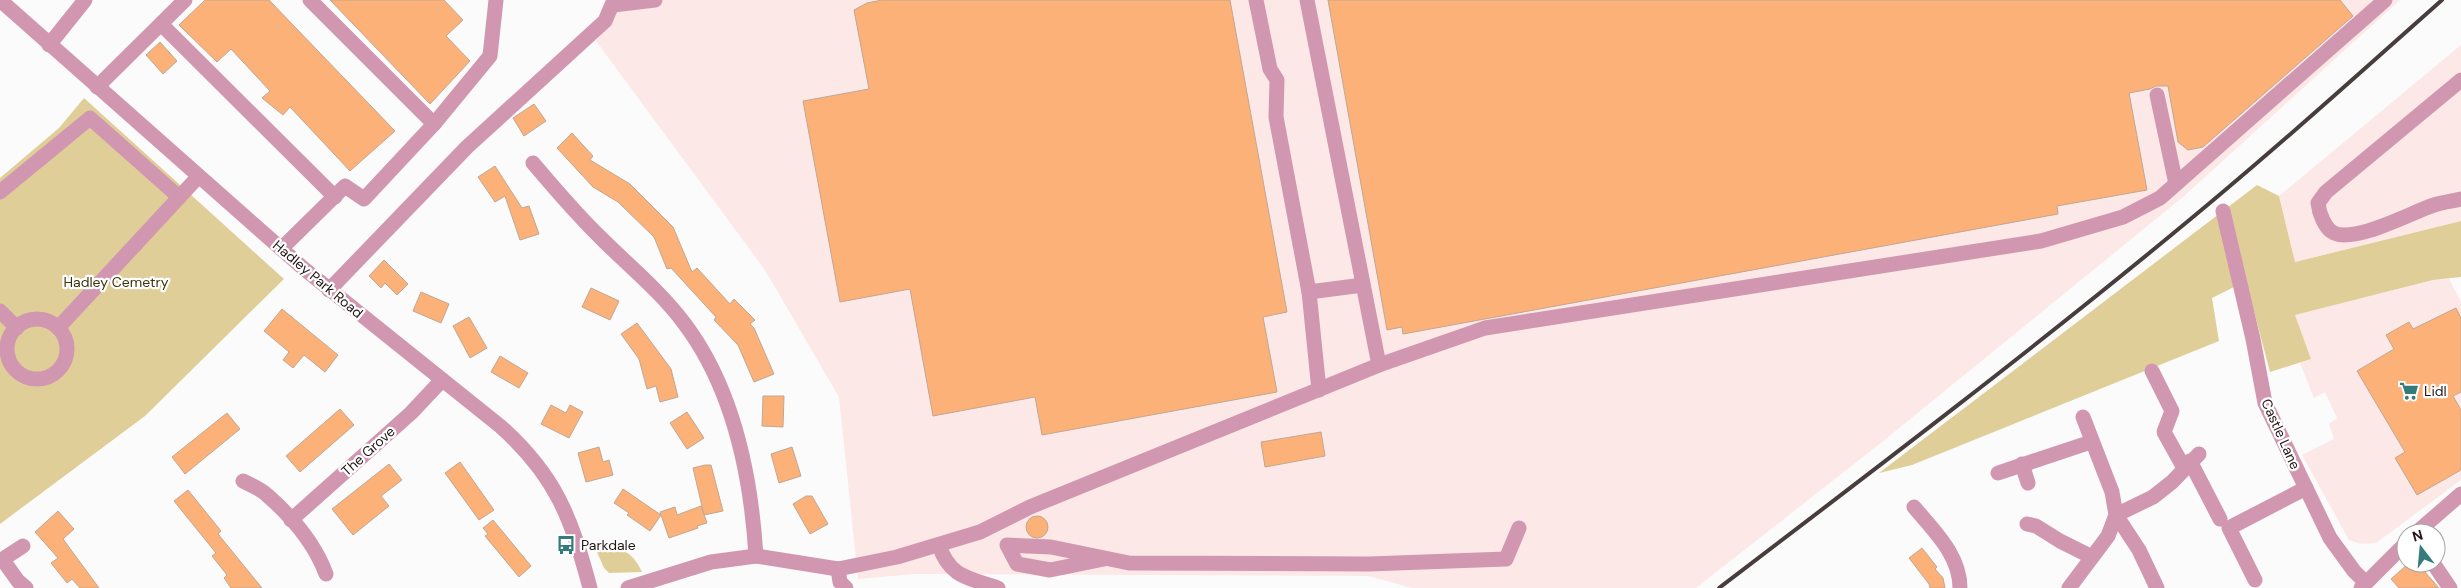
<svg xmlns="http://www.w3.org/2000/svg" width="2461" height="588" viewBox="0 0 2461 588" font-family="'DM Sans',sans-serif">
	<rect width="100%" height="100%" fill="#fbfbfb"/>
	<!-- built -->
	<g fill="#fce9e7">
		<path d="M 624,0 L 2400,0 L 2183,197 L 1882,442 L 1696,588 L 1412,588 L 1368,576 L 915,574 L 858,579 L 839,397 L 765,270 L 596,41 L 618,11 Z"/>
		<path d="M 2461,45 L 2461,221 L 2295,262 L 2279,196 Z"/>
		<path d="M 2449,279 L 2461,302 L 2461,480 L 2376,543 L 2361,544 L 2349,540 L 2302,455 L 2334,439 L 2329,424 L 2337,418 L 2325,392 L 2314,398 L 2300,363 L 2311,359 L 2295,315 L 2433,280 Z"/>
	</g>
	<!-- green -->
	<g fill="#e0ce99">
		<path d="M 84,98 L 284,279 L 145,416 L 0,524 L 0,178 L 59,128 Z"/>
		<path d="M 2257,185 L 2279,196 L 2295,262 L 2461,221 L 2461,277 L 2433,280 L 2295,315 L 2311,359 L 2270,372 L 2246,281 L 2212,298 L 2219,341 L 1912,465 L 1879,473 Z"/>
		<path d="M 593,543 C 616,544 632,550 642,572 L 609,573 L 604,568 Z"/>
	</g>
	<!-- building -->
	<g fill="#fbb177" stroke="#c1a794">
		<path d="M 205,0 L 269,0 L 395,131 L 350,171 L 290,107 L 283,115 L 262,98 L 270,91 L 231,49 L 217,62 L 179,25 Z"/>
		<path d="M 330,0 L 444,0 L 463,20 L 446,36 L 470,61 L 430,104 Z"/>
		<path d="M 882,0 L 1230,0 L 1287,312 L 1263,317 L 1277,392 L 1042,435 L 1035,397 L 933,416 L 910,289 L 840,302 L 803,101 L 869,89 L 854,10 L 867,3 Z"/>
		<path d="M 1328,0 L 2340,0 L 2353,16 L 2203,147 L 2188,150 L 2178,142 L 2168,86 L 2156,86 L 2150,89 L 2129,93 L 2147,190 L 2057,206 L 2058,214 L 1403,334 L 1402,327 L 1387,330 Z"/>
		<path d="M 160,42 L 177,61 L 163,74 L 146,55 Z"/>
		<path d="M 534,104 L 546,121 L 524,136 L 513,118 Z"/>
		<path d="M 572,133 L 593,156 L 590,160 L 630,184 L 673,227 L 692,272 L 697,268 L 730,304 L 734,299 L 755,320 L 750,324 L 754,328 L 774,374 L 754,382 L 738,345 L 714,320 L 716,317 L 671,268 L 667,269 L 654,237 L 618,202 L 593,187 L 557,148 Z"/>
		<path d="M 495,166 L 522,208 L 529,206 L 539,234 L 520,240 L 505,196 L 495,202 L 478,177 Z"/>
		<path d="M 384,260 L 408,284 L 397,295 L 385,283 L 381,288 L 369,276 Z"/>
		<path d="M 591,288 L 619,301 L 610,320 L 582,307 Z"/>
		<path d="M 421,292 L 449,304 L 441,323 L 413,311 Z"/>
		<path d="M 2456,308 L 2461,318 L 2461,392 L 2453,396 L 2461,410 L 2461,470 L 2417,495 L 2395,458 L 2405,452 L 2357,371 L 2394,349 L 2386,335 L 2409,322 L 2413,329 Z"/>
		<path d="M 282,309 L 338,355 L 325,372 L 304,355 L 293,368 L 283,360 L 289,352 L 264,331 Z"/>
		<path d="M 469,317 L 487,348 L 470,358 L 453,326 Z"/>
		<path d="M 637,323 L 671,369 L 678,397 L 660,402 L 656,386 L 647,389 L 639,359 L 621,334 Z"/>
		<path d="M 500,356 L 528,373 L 519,388 L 491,372 Z"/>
		<path d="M 763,396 L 784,396 L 783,427 L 762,426 Z"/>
		<path d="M 551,405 L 566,413 L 570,405 L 583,412 L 569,438 L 541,424 Z"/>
		<path d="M 340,409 L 354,425 L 300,472 L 286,456 Z"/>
		<path d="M 687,412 L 704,438 L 687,449 L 670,423 Z"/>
		<path d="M 227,413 L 240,429 L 185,474 L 172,457 Z"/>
		<path d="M 1321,432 L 1325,456 L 1265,467 L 1261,442 Z"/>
		<path d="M 599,447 L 603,462 L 609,460 L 613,475 L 586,482 L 578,453 Z"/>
		<path d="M 792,447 L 801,476 L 779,483 L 771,454 Z"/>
		<path d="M 460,462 L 494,510 L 479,520 L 445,473 Z"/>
		<path d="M 389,464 L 402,480 L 381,496 L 389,506 L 353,535 L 332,509 Z"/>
		<path d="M 705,465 L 711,465 L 723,511 L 704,515 L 693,468 Z"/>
		<path d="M 623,489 L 661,515 L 650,531 L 627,515 L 629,513 L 614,503 Z"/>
		<path d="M 188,490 L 221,531 L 218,534 L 262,588 L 231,588 L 224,578 L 227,575 L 212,556 L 216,553 L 174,501 Z"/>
		<path d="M 806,496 L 812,496 L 828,524 L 810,534 L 793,504 Z"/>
		<path d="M 701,506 L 707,523 L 697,526 L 698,528 L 669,538 L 660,512 L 675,507 L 677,515 Z"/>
		<path d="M 58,511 L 74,529 L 63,539 L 99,588 L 80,588 L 72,579 L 67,583 L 51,563 L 58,558 L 35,532 Z"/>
		<circle cx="1037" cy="527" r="11"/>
		<path d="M 493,520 L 531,566 L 519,577 L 485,536 L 488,534 L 483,528 Z"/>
		<path d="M 1922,548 L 1937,567 L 1935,569 L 1943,578 L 1945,588 L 1930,588 L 1929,584 L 1909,558 Z"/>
		<path d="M 2409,563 L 2417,563 L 2439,588 L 2399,588 L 2391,579 Z"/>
	</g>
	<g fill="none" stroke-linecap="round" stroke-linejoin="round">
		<!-- minor -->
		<g stroke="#d297b0" stroke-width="15">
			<path d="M 0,0 L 303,268 L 500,426 C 556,476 571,517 590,588"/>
			<path d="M 310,0 L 434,124"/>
			<path d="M 1256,0 L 1270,69 L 1277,80 L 1276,117 L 1309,292 L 1363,285"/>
			<path d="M 1307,0 L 1379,365"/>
			<path d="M 613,5 L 655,0"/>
			<path d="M 161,24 L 335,197"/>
			<path d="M 49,45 L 85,0"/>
			<path d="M 2461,80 L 2326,192 L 2318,203 C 2319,213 2325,229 2334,233 C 2356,243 2412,212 2434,205 C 2443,202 2452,201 2461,199"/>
			<path d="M 97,87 L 185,0"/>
			<path d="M 2157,95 L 2176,184"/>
			<path d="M 533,163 C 555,189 577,215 602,239 C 630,267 660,291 684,323 C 734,389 751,475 756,556"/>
			<path d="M 0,192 L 90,118 L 179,197"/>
			<path d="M 2223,211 L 2253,339 L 2265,403 L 2330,538 L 2354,571 L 2366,583"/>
			<path d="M 282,248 L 345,186 L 364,199 L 434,124 L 490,56 L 496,0"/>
			<path d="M 329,290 L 467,147 L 605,21 L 614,0"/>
			<path d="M 1309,292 L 1319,390"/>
			<path d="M 0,311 L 17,328"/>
			<circle cx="37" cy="349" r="30"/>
			<path d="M 58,328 L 198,177"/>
			<path d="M 2152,371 L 2172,411 L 2164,432 L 2184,468"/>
			<path d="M 2190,461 L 2220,519"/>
			<path d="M 2022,464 L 2028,483"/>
			<path d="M 1998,473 L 2091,442"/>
			<path d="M 243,481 C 251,485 261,489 267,495 C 291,516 315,544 326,574"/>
			<path d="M 1914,507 C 1934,531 1960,555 1960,588"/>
			<path d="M 291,520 L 411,413 L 442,380"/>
			<path d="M 2027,524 L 2036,526 L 2060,541 L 2092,557"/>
			<path d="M 2416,533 L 2461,494"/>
			<path d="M 939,545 C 949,577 969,578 998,588"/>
			<path d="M 1104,559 L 1050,570 L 1017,564 L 1007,545 L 1051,547 L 1129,563 L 1369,564 L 1506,559 L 1519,528"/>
			<path d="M 3,560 L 18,581 L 26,588"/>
			<path d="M 0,561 L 23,546"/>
			<path d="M 2433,563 L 2450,588"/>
			<path d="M 838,569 L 840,582 L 846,588"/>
			<path d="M 2255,580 L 2229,528 L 2306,488"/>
			<path d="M 628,588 L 711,562 L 756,556 L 838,569 L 897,557 L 980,532 L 1030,507 L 1379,365 L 1485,328 L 2041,241 L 2123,217 L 2160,198 L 2385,0"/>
			<path d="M 2069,588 L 2108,536 L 2116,515 L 2112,492 L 2083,417"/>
			<path d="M 2157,588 L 2139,550 L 2116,515 L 2153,497 L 2172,482 L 2199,454"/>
			<path d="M 2361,588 L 2406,543"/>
		</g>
		<!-- rail -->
		<path stroke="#473d3c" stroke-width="4" d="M 1719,588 C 1870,473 2023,357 2170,236 C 2263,160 2352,80 2442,0"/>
	</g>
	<!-- icons -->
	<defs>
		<g id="supermarket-bare" transform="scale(1.5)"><path d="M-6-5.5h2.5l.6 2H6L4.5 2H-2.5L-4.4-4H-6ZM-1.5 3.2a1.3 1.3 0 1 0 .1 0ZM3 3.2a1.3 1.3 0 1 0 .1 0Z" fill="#347c79" stroke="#fff" stroke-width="2.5" paint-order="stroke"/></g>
		<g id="bus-bare" transform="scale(1.5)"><path d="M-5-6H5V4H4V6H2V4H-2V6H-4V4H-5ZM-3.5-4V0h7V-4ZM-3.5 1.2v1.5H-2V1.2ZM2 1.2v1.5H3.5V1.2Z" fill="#347c79" stroke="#fff" stroke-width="2.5" paint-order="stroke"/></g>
	</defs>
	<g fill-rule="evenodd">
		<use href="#supermarket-bare" x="2409" y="391"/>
		<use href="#bus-bare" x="566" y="545"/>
	</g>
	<g text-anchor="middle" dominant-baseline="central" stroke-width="4.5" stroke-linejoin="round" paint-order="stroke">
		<!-- street labels -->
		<g font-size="14" fill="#231615" stroke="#fff">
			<text transform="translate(318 279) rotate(40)">Hadley Park Road</text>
			<text transform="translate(2281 434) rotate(66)">Castle Lane</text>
			<text transform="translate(368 451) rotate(-42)">The Grove</text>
		</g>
		<!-- park labels -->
		<g font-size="14" fill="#3f330b" stroke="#fff">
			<text x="116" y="282">Hadley Cemetry</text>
		</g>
		<!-- poi labels -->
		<g font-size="14" fill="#231615" stroke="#fff" text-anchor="start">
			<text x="2424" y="391">Lidl</text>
			<text x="581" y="545">Parkdale</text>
		</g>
	</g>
	<!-- north arrow -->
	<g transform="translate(2421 548) rotate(344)"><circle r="24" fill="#ffffff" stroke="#a7a2a1"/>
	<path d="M0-4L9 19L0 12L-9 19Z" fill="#347c79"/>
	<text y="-8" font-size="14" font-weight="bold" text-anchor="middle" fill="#231615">N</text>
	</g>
</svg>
